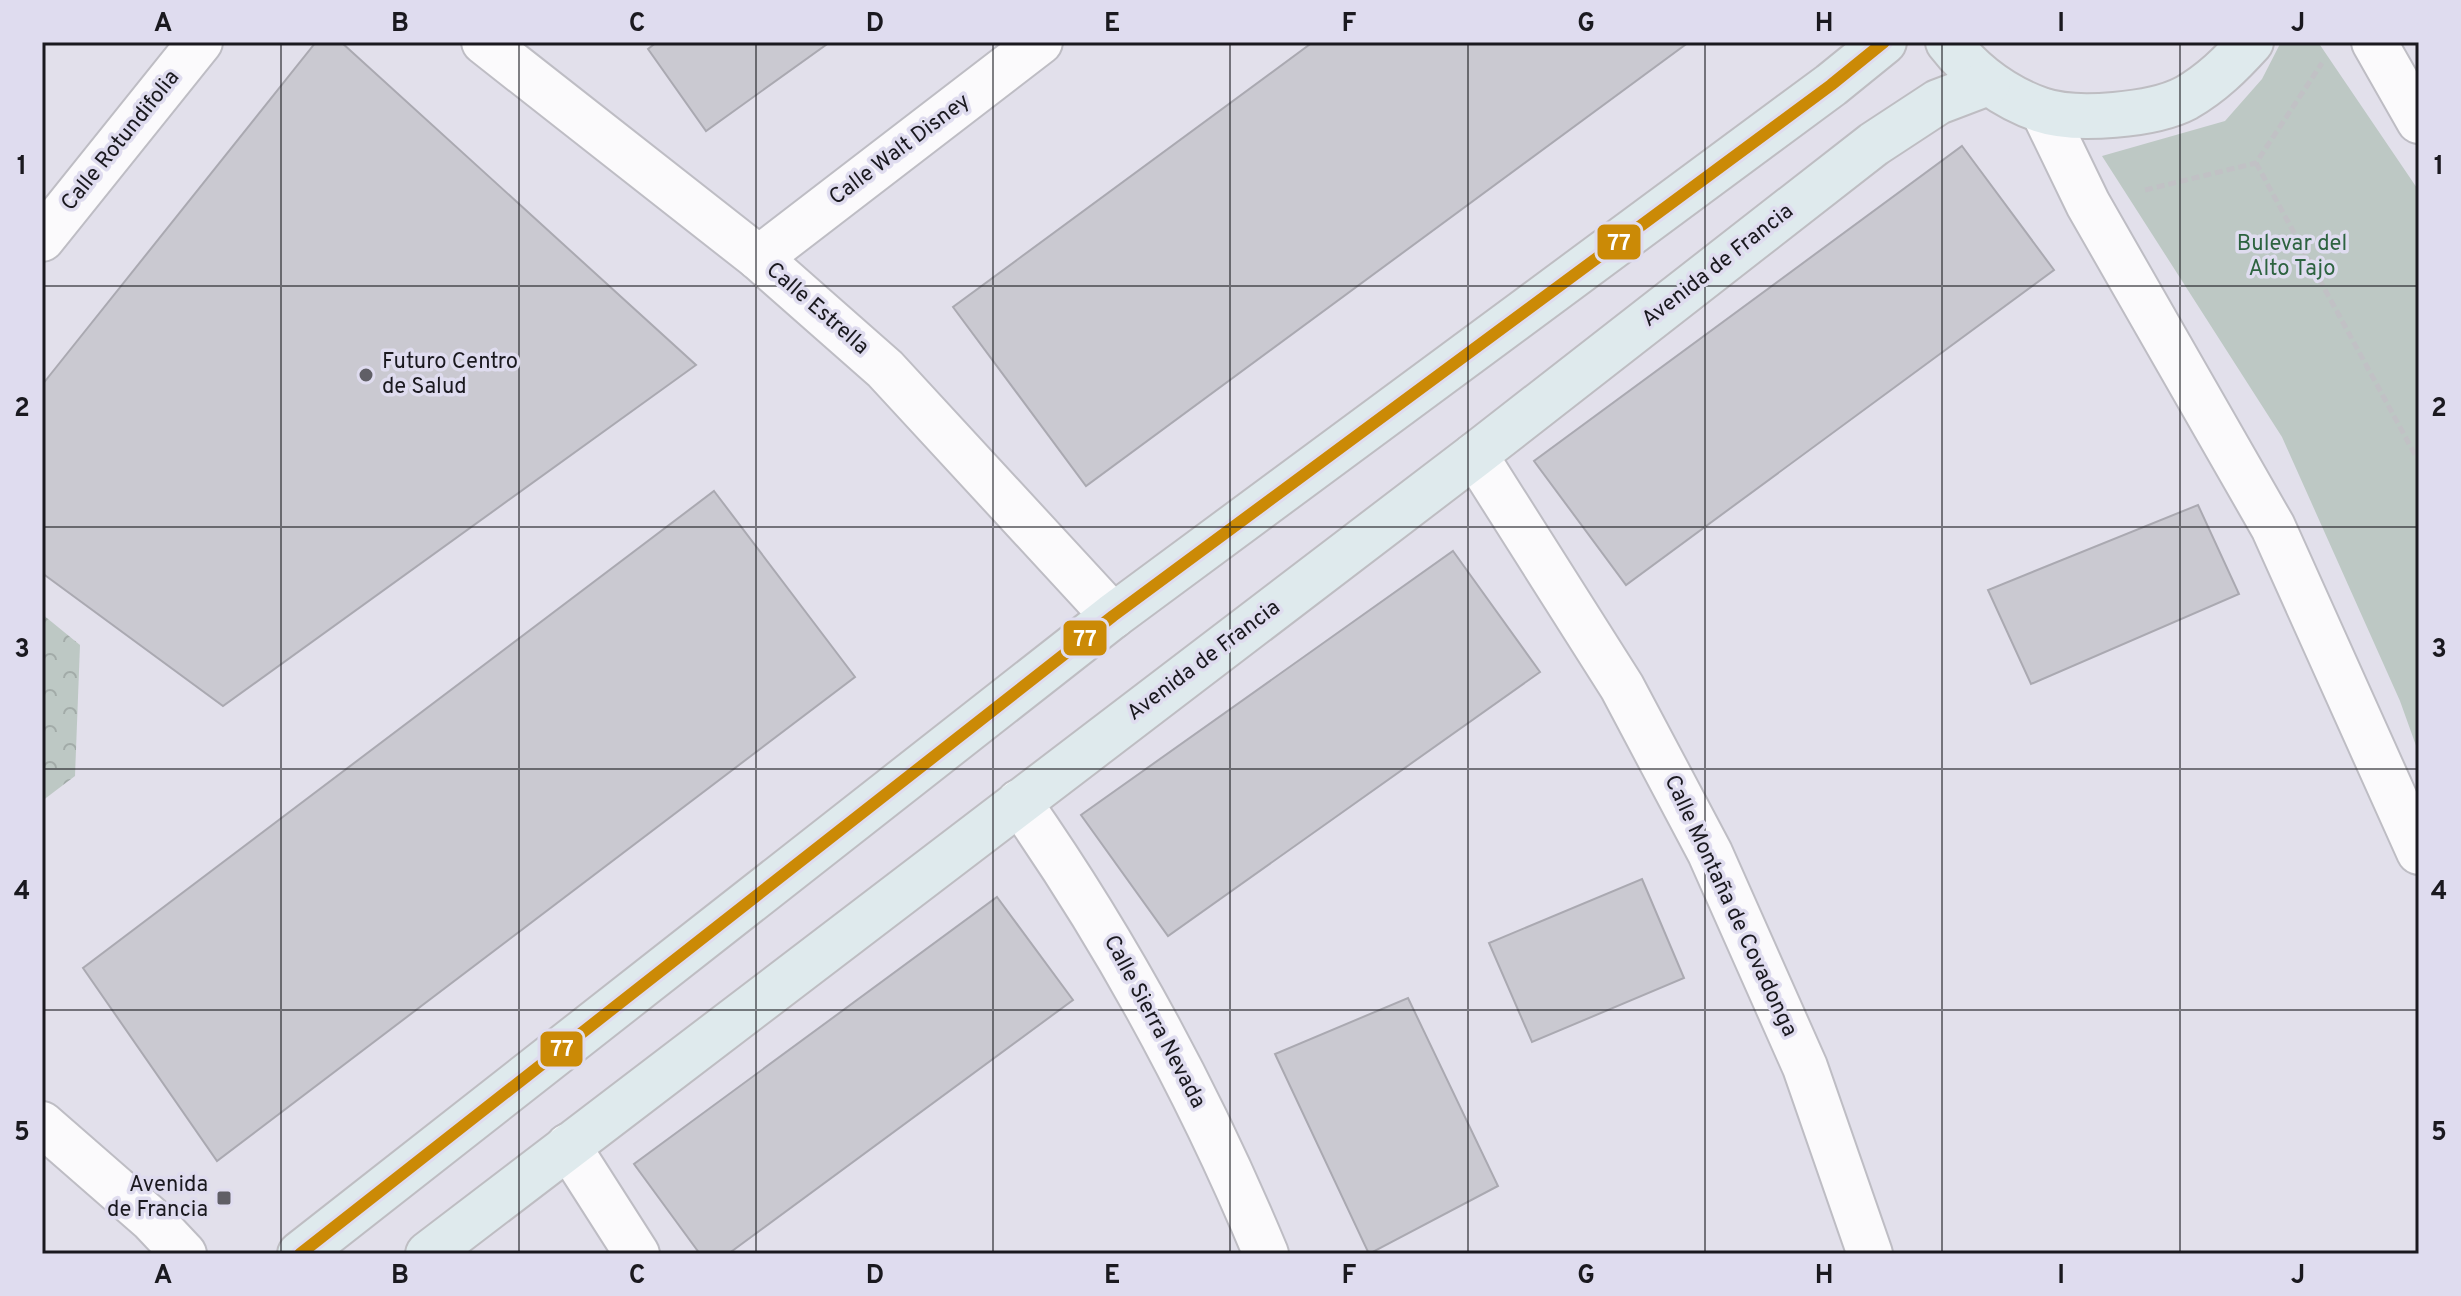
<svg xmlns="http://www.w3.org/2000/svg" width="2461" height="1296" viewBox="0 0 2461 1296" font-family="Overpass,sans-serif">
	<defs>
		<pattern id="park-crowns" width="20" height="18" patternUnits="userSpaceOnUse" patternTransform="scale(2)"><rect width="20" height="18" fill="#bdc8c4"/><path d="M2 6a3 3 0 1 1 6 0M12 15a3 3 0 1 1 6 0" fill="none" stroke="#a2aba8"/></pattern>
	</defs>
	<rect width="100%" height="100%" fill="#e2e0eb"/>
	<!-- park -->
	<path fill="url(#park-crowns)" d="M 42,614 L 80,645 L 75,776 L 42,801 Z"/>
	<!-- garden -->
	<path fill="#bdc8c4" d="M 2281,42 L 2318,42 L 2419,191 L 2419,754 L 2400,701 L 2282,437 L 2102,156 L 2225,121 L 2262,79 Z"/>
	<!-- building -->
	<g fill="#cac9d1" stroke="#aaa9b1" stroke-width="2">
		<path d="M 316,42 L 341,42 L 696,365 L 223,706 L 42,573 L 42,385 Z"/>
		<path d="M 657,42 L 830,42 L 706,131 L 648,49 Z"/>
		<path d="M 1313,42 L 1689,42 L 1086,486 L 953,307 Z"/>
		<path d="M 1962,146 L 2054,270 L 1626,585 L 1534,461 Z"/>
		<path d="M 714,491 L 855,677 L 217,1161 L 83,968 Z"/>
		<path d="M 2198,505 L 2239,594 L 2031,684 L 1988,590 Z"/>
		<path d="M 1453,551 L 1540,672 L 1168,936 L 1081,815 Z"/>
		<path d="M 1642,879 L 1684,978 L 1532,1042 L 1489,943 Z"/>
		<path d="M 997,897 L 1073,1000 L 728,1254 L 700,1254 L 634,1164 Z"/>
		<path d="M 1408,998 L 1498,1186 L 1369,1254 L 1275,1054 Z"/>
	</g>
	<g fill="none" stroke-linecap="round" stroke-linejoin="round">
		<!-- minor casing -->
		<g stroke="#bebdc4" stroke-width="48">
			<g id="minor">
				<path d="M 484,42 L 759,258 L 885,369 L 1113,616"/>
				<path d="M 2374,42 L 2419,121"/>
				<path d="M 2043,111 L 2088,204 L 2273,527 L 2419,852"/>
				<path d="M 42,239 L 200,42"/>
				<path d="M 759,258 L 1040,42"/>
				<path d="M 1475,455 L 1622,687 L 1710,853 L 1805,1067 L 1870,1254"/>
				<path d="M 1019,802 C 1119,945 1199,1093 1266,1254"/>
				<path d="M 42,1124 L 152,1220 L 184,1254"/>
				<path d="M 568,1146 L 637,1254"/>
			</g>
		</g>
		<!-- major casing -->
		<g stroke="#bebdc2" stroke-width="48">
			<g id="major">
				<path d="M 1948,42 C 1972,73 2004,97 2041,110 C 2076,122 2154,115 2186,98 C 2212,83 2231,64 2251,42"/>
				<path d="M 300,1254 L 1113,616 L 1831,85 L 1884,42"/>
				<path d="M 428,1254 L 1475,455 L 1874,144 L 1938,102 L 1988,83"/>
			</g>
		</g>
		<!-- path -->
		<g stroke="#c1c1c5" stroke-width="5" stroke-dasharray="8 4" stroke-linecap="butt">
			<path d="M 2256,163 L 2419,462"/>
			<path d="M 2145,190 L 2256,163 L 2322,63"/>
		</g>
		<!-- minor -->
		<use href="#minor" stroke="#fbfafc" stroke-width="44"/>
		<!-- major -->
		<use href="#major" stroke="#dfeaed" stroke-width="44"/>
		<!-- bus-1 casing -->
		<g stroke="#dfdcef" stroke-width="18">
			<path id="bus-1" d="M 300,1254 L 1113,616 L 1831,85 L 1884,42"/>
		</g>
		<!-- bus-1 -->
		<use href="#bus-1" stroke="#cb8a06" stroke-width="12"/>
	</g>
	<!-- grid -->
	<path fill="none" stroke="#1a191f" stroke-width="2" stroke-opacity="0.55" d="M 281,42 L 281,1254M 519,42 L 519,1254M 756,42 L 756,1254M 993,42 L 993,1254M 1230,42 L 1230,1254M 1468,42 L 1468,1254M 1705,42 L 1705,1254M 1942,42 L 1942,1254M 2180,42 L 2180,1254M 42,286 L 2419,286M 42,527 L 2419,527M 42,769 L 2419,769M 42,1010 L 2419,1010"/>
	<!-- markers -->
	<g fill="#605f66" stroke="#dfdcef" stroke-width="3">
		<circle cx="366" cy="375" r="8"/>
		<rect x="216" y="1190" width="16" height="16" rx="4"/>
	</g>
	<g text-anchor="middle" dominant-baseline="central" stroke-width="7" stroke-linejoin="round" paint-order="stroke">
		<!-- street labels -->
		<g font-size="22" fill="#1a191f" stroke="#dfdcef">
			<text transform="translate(121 141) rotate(-51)">Calle Rotundifolia</text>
			<text transform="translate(900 150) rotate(-37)">Calle Walt Disney</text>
			<text transform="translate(1718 266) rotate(-38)">Avenida de Francia</text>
			<text transform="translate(817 309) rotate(41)">Calle Estrella</text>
			<text transform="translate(1204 661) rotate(-37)">Avenida de Francia</text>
			<text transform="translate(1730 906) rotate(65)">Calle Montaña de Covadonga</text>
			<text transform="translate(1154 1022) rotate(62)">Calle Sierra Nevada</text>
		</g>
		<!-- park labels -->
		<g font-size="22" fill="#2d6340" stroke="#dfdcef">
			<text x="2292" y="244">Bulevar del<tspan x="2292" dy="25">Alto Tajo</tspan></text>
		</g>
		<!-- poi labels -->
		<g font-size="22" fill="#1a191f" stroke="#dfdcef" text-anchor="start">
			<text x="382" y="362">Futuro Centro<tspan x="382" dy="25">de Salud</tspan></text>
			<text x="208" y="1185" text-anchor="end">Avenida<tspan x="208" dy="25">de Francia</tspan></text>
		</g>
	</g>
	<g stroke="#dfdcef" stroke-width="3">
		<rect x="1596" y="223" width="46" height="38" rx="8" fill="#cb8a06"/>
		<rect x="1062" y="619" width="46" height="38" rx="8" fill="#cb8a06"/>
		<rect x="539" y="1030" width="45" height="38" rx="8" fill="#cb8a06"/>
	</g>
	<g font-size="22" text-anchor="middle" font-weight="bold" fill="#fff">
		<text x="1619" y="250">77</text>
		<text x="1085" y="646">77</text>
		<text x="562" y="1056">77</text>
	</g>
	<!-- border -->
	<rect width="2461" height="1296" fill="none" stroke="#dfdcef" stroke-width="88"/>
	<rect x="44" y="44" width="2373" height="1208" fill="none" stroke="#1a191f" stroke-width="3"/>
	<g font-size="26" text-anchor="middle" font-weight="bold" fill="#1a191f">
		<text x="163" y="31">A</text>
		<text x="400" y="31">B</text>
		<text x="637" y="31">C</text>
		<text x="875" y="31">D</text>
		<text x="1112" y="31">E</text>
		<text x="1349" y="31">F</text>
		<text x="1586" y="31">G</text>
		<text x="1824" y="31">H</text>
		<text x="2061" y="31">I</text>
		<text x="2298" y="31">J</text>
		<text x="22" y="174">1</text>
		<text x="2439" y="174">1</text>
		<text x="22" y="416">2</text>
		<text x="2439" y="416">2</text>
		<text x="22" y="657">3</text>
		<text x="2439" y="657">3</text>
		<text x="22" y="899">4</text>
		<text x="2439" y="899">4</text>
		<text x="22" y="1140">5</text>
		<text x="2439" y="1140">5</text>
		<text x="163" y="1283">A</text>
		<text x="400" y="1283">B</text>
		<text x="637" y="1283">C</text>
		<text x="875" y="1283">D</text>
		<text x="1112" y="1283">E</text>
		<text x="1349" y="1283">F</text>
		<text x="1586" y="1283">G</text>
		<text x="1824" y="1283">H</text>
		<text x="2061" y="1283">I</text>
		<text x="2298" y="1283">J</text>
	</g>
</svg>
